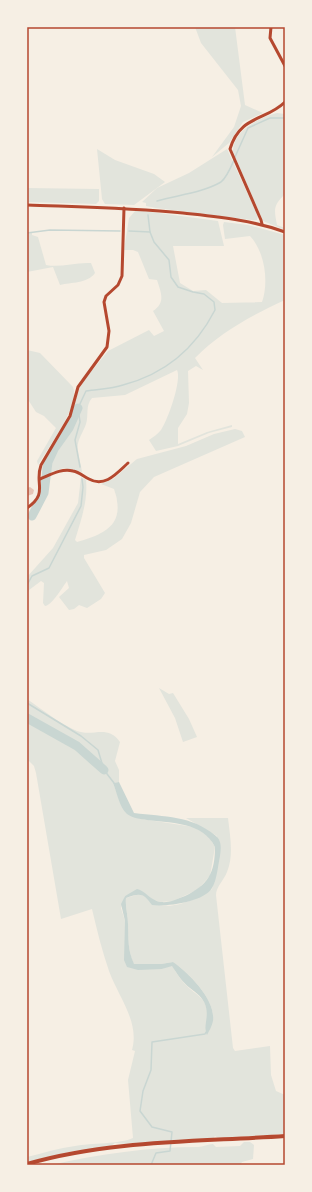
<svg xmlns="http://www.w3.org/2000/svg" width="312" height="1192" viewBox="0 0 312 1192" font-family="Inter,sans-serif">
	<rect width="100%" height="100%" fill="#f6efe4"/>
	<!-- green -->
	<g fill="#e2e4dc">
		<path d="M 195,27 L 235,27 L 245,105 L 263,113 L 243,122 L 229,143 L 212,157 L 234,127 L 241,106 L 238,90 L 201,43 Z"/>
		<path d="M 277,113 L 285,114 L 285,194 C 273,206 274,209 277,225 L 285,228 L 285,230 L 263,221 L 233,152 C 232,131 260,117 277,113 Z"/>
		<path d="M 97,149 L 115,160 L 154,174 L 165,182 L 134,205 L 105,204 L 102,199 Z"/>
		<path d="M 227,149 L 258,216 L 257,220 L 252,220 L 156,208 L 146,206 L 146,203 L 142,202 L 157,188 L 189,173 Z"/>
		<path d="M 27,188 L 99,189 L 99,201 L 96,204 L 27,202 Z"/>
		<path d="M 136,210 L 218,221 L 224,246 L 173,246 L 180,283 L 193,291 L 206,290 L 222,303 L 262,302 C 269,282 265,252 250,236 L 225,239 L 223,225 L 224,222 L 248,225 L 285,235 L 285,300 C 254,314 219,333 195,358 L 203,370 L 196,366 L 188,371 L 189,403 L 187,414 L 178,428 L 178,444 L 207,432 L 232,425 L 232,427 L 209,433 L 178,446 L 156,451 L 149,440 C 153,437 158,434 161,430 C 168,420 182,380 177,370 L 125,395 L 92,398 C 85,406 89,415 86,424 C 83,433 76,441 78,451 C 79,458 81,465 82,472 L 64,468 L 42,475 L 41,470 L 44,462 L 71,417 L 78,391 L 85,379 L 108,351 L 149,330 L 154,336 L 164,331 L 153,311 C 166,302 161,293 157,280 L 149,279 L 138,252 L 133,250 L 124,250 L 129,218 Z"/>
		<path d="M 27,232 L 32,232 L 32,235 L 38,237 L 46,265 C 60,268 75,262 91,263 L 95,273 C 87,284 71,282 60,285 L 53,267 L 27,272 Z"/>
		<path d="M 27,350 L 40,353 L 73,387 C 80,406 48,448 38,465 L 37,461 L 56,428 L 44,416 L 36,412 L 27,398 Z"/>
		<path d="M 235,429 L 242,431 L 245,437 L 154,477 L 140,492 L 131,523 L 122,539 L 106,550 L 84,555 L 84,558 L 105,593 L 101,599 L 87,608 L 79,605 L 74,609 L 69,610 L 59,597 L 69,588 L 67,581 C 62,588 52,605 45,606 L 43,603 L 44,583 L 41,581 L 29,590 L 27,594 L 27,577 L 53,548 L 78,503 L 81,477 L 86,480 C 88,501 81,520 75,540 L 77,542 C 97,536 122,529 117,501 C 117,497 115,493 114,489 L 101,484 L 113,479 L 137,459 L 186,446 L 214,434 Z"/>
		<path d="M 159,688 L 169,694 L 173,693 L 189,719 L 197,737 L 183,742 L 175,718 Z"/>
		<path d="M 27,699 C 43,710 60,724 77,731 C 93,737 108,724 120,742 L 115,761 L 119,770 L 119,782 L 113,783 L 123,808 L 142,819 L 194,827 L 209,837 L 215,847 L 210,876 L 197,890 L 173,901 L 161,902 L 154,900 L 140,890 L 125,896 L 121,908 L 125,921 L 125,941 L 134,968 L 162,969 L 172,965 C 176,973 182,982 189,988 C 197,995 204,998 207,1009 C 209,1017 206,1025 205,1034 C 208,1030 212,1024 213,1020 C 215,999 189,973 173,962 L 161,964 L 134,965 C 127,948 129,941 128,924 C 128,915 125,907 126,898 L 140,894 C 148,897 154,903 162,905 C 174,909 202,897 212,889 L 218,865 L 217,836 L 186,818 L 228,818 C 230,836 234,855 227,872 C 224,880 216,887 216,895 L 233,1048 L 235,1051 L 270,1046 L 271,1075 L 276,1091 L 285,1095 L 285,1134 L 218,1138 L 215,1136 L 213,1139 L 126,1144 L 115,1143 L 111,1146 L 74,1151 L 27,1162 L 27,1157 C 43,1153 59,1148 75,1146 C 90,1143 121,1144 133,1138 L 128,1080 L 135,1051 L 132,1050 C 140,1022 118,996 109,971 C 102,951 97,930 92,909 L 61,919 L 36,773 L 34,766 L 27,759 Z"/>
		<path d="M 244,1142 L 250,1142 L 254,1145 L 253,1159 L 242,1162 L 240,1165 L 51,1165 C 99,1154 149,1147 198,1147 C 203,1147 208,1144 213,1144 L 216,1147 L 240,1146 Z"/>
	</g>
	<!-- water -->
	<path fill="#c9d6d2" d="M 119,782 L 134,813 C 165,817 191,815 216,836 C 222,841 221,849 220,856 C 218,865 217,880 212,888 C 204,902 166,907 152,905 C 143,893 141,893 126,898 C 125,907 128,915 128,924 C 129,940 127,948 134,964 L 161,964 L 173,962 C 189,973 216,1000 213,1021 C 212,1026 209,1031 207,1035 C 202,1027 211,1015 204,1002 C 200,995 196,993 190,988 C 183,983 177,974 172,966 L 162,969 L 138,970 L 127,967 L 124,960 L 125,921 L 121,904 L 125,896 L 137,889 C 146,891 151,901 161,902 C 170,903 177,899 185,896 C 208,885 215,873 215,847 C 203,822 171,823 147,820 C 141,819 132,818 127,814 C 119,807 117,792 113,783 Z"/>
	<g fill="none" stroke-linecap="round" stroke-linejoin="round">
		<!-- stream -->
		<g stroke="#c9d6d2" stroke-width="1.5">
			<path d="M 235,157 L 248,128 L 270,118 L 285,118"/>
			<path d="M 157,201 C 177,195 202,193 221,182 C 227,177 231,167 234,160"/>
			<path d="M 129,231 L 150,232"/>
			<path d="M 27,233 L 50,230 L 120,231"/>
			<path d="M 80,467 L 75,440 L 80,422 L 78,408 L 86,391 C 98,389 111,389 123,385 C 165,374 195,349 215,310 L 214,302 L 204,294 L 193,292 L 178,287 L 171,277 L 169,260 L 154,242 L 150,232 L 148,215"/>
			<path d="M 27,585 L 32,576 L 49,568 L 81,506 L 83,487 L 82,479"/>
			<path d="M 27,703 L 81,736 L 98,750 L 104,770 L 114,783"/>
			<path d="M 151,1165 L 156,1153 L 170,1151 L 172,1132 L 152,1127 L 140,1111 L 143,1091 L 151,1070 L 152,1042 L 205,1034 L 206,1032"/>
		</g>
		<!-- river -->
		<g stroke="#c9d6d2" stroke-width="9">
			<path d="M 32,516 L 44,493 L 48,462 L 54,449 L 69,428 L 78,408"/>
			<path d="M 27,718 L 77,746 L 104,770"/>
		</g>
	</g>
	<!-- building -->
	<path fill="#e6c5b7" d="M 30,487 L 34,490 L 33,494 L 27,496 L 27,488 Z"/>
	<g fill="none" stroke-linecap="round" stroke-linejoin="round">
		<!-- minor -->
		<g stroke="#b5482f" stroke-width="3">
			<path d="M 271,27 L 270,38 L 285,66"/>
			<path d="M 27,205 C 79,207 131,208 183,213 C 218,217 252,220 285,232"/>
			<path d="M 262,224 L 261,220 L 230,149 C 240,115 266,121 285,102"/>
			<path d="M 40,479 C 50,475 61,468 73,471 C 79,472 83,476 89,479 C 105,488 117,473 128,463"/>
			<path d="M 27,508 C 49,493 34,484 41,465 L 70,416 L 78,387 L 107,347 L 109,331 L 104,302 L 106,296 L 118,285 L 122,276 L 124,208"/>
		</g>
		<!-- secondary -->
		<path stroke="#b5482f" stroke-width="4" d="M 27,1164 C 110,1140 199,1142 285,1136"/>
	</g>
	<!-- border -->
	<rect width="312" height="1192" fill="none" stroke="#f6efe4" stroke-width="56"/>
	<rect x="28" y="28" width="256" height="1136" fill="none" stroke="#b5482f" stroke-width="1.5"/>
</svg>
